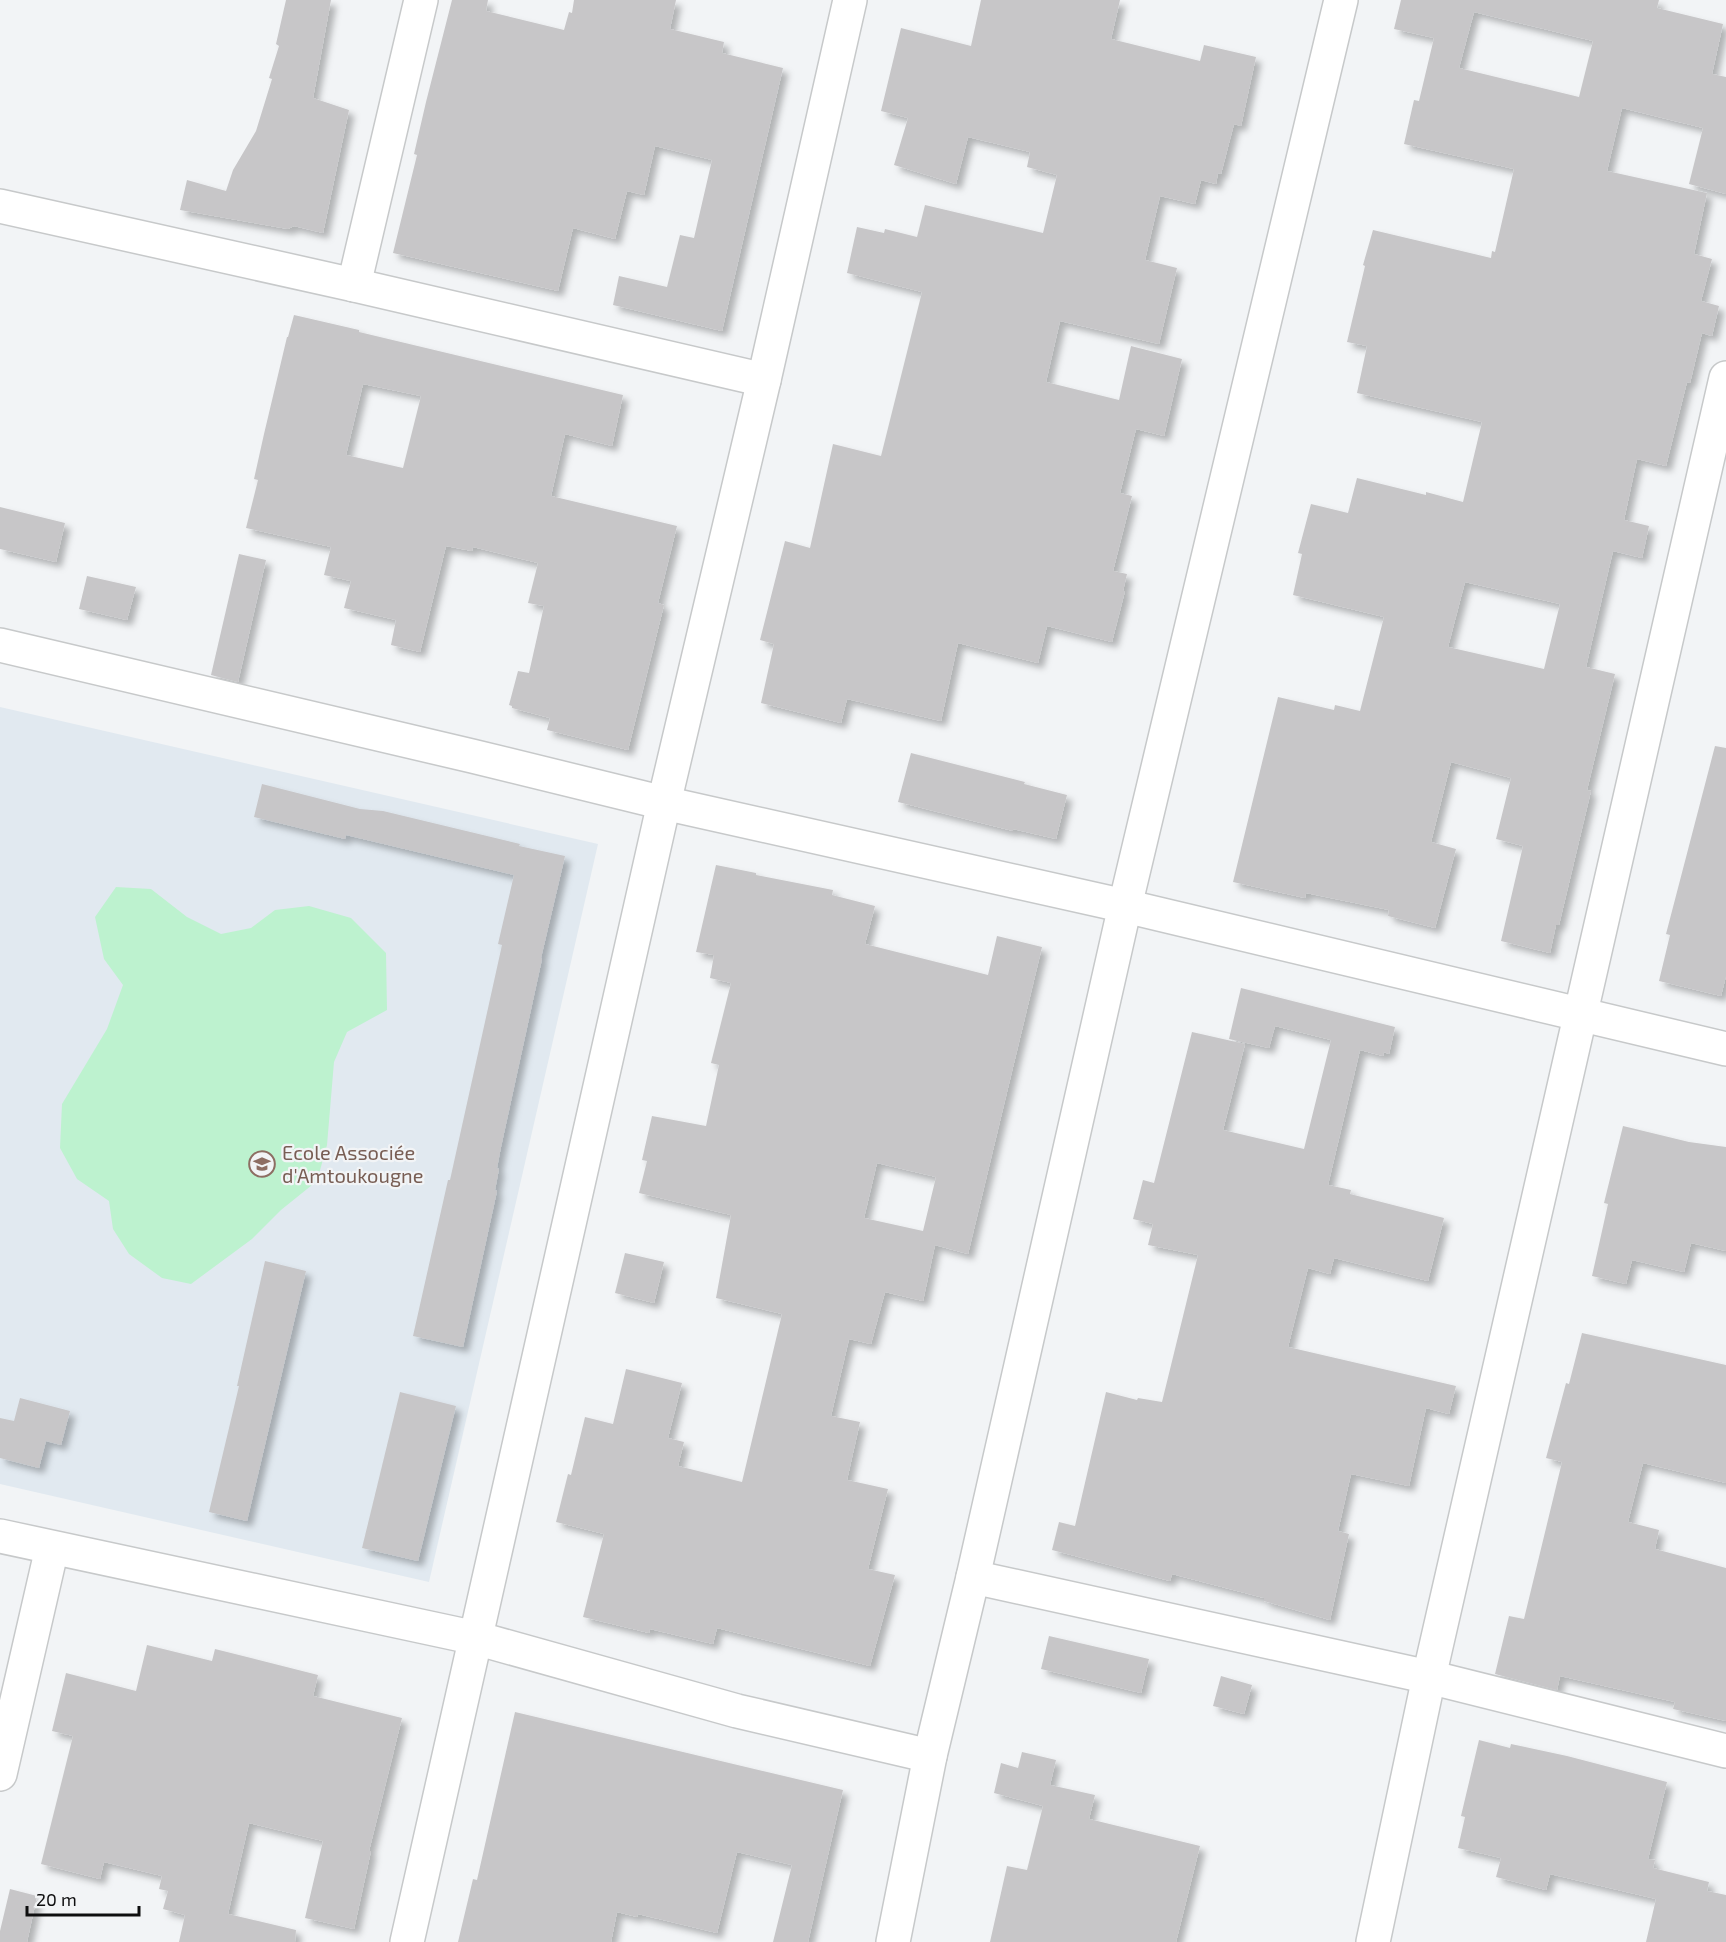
<svg xmlns="http://www.w3.org/2000/svg" width="1726" height="1942" viewBox="0 0 1726 1942" font-family="'Exo 2',sans-serif">
	<defs>
		<filter id="shadow"><feDropShadow dx="5.5" dy="5.5" stdDeviation="3" flood-color="#0004"/></filter>
	</defs>
	<rect width="100%" height="100%" fill="#f2f4f6"/>
	<!-- built -->
	<path fill="#e1e9f0" d="M 0,707 L 598,844 L 429,1582 L 0,1484 Z"/>
	<!-- green -->
	<path fill="#bdf2cf" d="M 116,887 L 151,889 L 187,917 L 221,934 L 251,928 L 275,910 L 309,906 L 351,918 L 386,953 L 387,1010 L 347,1032 L 334,1062 L 327,1145 L 317,1181 L 281,1210 L 252,1239 L 191,1284 L 162,1278 L 129,1254 L 113,1229 L 109,1201 L 77,1179 L 60,1148 L 62,1104 L 107,1029 L 123,985 L 104,959 L 95,917 Z"/>
	<!-- building -->
	<g fill="#c7c6c8" fill-rule="evenodd" filter="url(#shadow)">
		<path d="M 286,0 L 331,0 L 313,98 L 349,110 L 323,233 L 294,226 L 288,229 L 180,210 L 187,180 L 226,191 L 233,170 L 256,131 L 272,79 L 269,78 L 279,46 L 276,44 Z"/>
		<path d="M 452,0 L 488,0 L 486,11 L 564,30 L 569,12 L 572,13 L 574,0 L 676,0 L 670,29 L 724,42 L 722,53 L 783,68 L 722,331 L 613,305 L 619,276 L 667,287 L 680,235 L 694,238 L 712,160 L 655,146 L 644,195 L 627,191 L 615,239 L 573,228 L 558,291 L 393,253 L 417,155 L 414,154 L 426,102 Z"/>
		<path d="M 981,0 L 1120,0 L 1111,39 L 1200,61 L 1204,45 L 1256,57 L 1241,126 L 1234,124 L 1221,174 L 1218,173 L 1216,184 L 1201,180 L 1195,204 L 1160,196 L 1145,260 L 1177,268 L 1159,344 L 1060,321 L 1046,382 L 1119,400 L 1131,346 L 1182,359 L 1164,436 L 1136,429 L 1120,493 L 1132,496 L 1113,571 L 1127,574 L 1123,591 L 1125,591 L 1112,642 L 1047,626 L 1038,663 L 958,643 L 941,721 L 847,699 L 841,723 L 761,703 L 774,644 L 760,640 L 785,541 L 810,548 L 833,444 L 881,456 L 922,292 L 847,273 L 857,227 L 884,233 L 885,229 L 917,237 L 925,205 L 1043,233 L 1057,175 L 1027,167 L 1030,152 L 968,137 L 956,184 L 894,165 L 908,118 L 881,111 L 901,28 L 971,46 Z"/>
		<path d="M 1401,0 L 1659,0 L 1657,8 L 1723,24 L 1712,74 L 1726,77 L 1726,194 L 1689,184 L 1703,128 L 1622,108 L 1607,171 L 1707,193 L 1694,254 L 1712,259 L 1701,301 L 1719,306 L 1712,336 L 1702,333 L 1690,383 L 1687,382 L 1666,466 L 1637,459 L 1624,520 L 1649,526 L 1642,558 L 1613,551 L 1586,667 L 1615,674 L 1587,790 L 1591,791 L 1559,925 L 1556,925 L 1550,953 L 1501,941 L 1523,846 L 1496,839 L 1511,778 L 1451,762 L 1431,842 L 1456,849 L 1435,928 L 1388,916 L 1389,910 L 1306,893 L 1305,898 L 1233,882 L 1278,697 L 1334,710 L 1335,705 L 1360,711 L 1384,617 L 1293,595 L 1302,554 L 1298,553 L 1311,504 L 1348,513 L 1357,478 L 1426,495 L 1426,492 L 1463,502 L 1482,422 L 1357,393 L 1367,346 L 1347,342 L 1365,266 L 1363,265 L 1373,230 L 1491,258 L 1492,251 L 1495,252 L 1514,169 L 1404,144 L 1414,100 L 1419,101 L 1434,38 L 1394,29 ZM 1474,12 L 1593,41 L 1579,97 L 1459,68 ZM 1465,582 L 1560,604 L 1544,669 L 1448,647 Z"/>
		<path d="M 294,315 L 359,330 L 359,332 L 623,395 L 612,446 L 565,434 L 551,496 L 677,526 L 658,603 L 664,605 L 628,750 L 547,730 L 550,718 L 512,708 L 512,706 L 509,705 L 518,671 L 529,673 L 544,606 L 528,603 L 538,563 L 473,547 L 472,551 L 446,546 L 420,652 L 391,645 L 396,620 L 344,608 L 351,581 L 324,575 L 331,547 L 246,528 L 258,480 L 254,479 L 264,434 L 287,337 L 288,337 ZM 363,384 L 421,396 L 403,468 L 346,455 Z"/>
		<path d="M 0,507 L 65,523 L 56,562 L 0,549 Z"/>
		<path d="M 239,554 L 266,560 L 238,682 L 211,675 Z"/>
		<path d="M 87,576 L 136,587 L 127,620 L 79,609 Z"/>
		<path d="M 1715,746 L 1726,748 L 1726,976 L 1721,996 L 1659,981 L 1670,935 L 1666,934 Z"/>
		<path d="M 911,753 L 1025,782 L 1024,784 L 1067,795 L 1056,839 L 1013,829 L 1013,831 L 898,802 Z"/>
		<path d="M 262,784 L 360,809 L 383,811 L 520,844 L 519,846 L 565,856 L 541,958 L 542,959 L 501,1147 L 497,1168 L 499,1169 L 495,1190 L 497,1191 L 463,1347 L 413,1336 L 448,1180 L 450,1180 L 502,945 L 498,944 L 514,875 L 346,835 L 345,839 L 254,817 Z"/>
		<path d="M 716,865 L 756,873 L 756,875 L 833,890 L 832,895 L 875,906 L 865,944 L 988,975 L 997,936 L 1042,947 L 968,1254 L 935,1245 L 923,1301 L 885,1292 L 871,1344 L 849,1339 L 831,1416 L 860,1422 L 847,1480 L 888,1489 L 868,1569 L 895,1575 L 870,1666 L 717,1628 L 713,1644 L 650,1629 L 649,1633 L 583,1617 L 604,1534 L 556,1522 L 568,1474 L 571,1475 L 585,1417 L 613,1424 L 626,1369 L 682,1383 L 668,1438 L 684,1442 L 678,1466 L 742,1482 L 782,1314 L 716,1298 L 731,1215 L 639,1193 L 647,1161 L 642,1160 L 652,1116 L 706,1126 L 719,1065 L 711,1063 L 731,983 L 710,978 L 714,955 L 696,952 ZM 877,1163 L 936,1177 L 923,1231 L 864,1218 Z"/>
		<path d="M 1241,988 L 1395,1027 L 1389,1054 L 1384,1052 L 1383,1056 L 1360,1050 L 1328,1185 L 1351,1190 L 1350,1194 L 1444,1218 L 1428,1281 L 1334,1258 L 1330,1274 L 1308,1268 L 1288,1347 L 1456,1386 L 1449,1414 L 1426,1408 L 1409,1486 L 1351,1474 L 1338,1531 L 1349,1534 L 1330,1620 L 1264,1601 L 1264,1598 L 1172,1574 L 1170,1581 L 1052,1550 L 1059,1522 L 1075,1526 L 1106,1392 L 1137,1400 L 1138,1398 L 1162,1402 L 1198,1255 L 1148,1245 L 1153,1224 L 1133,1219 L 1143,1180 L 1154,1183 L 1192,1032 L 1245,1044 L 1223,1130 L 1304,1149 L 1331,1040 L 1275,1026 L 1269,1048 L 1229,1039 Z"/>
		<path d="M 1623,1126 L 1689,1142 L 1726,1147 L 1726,1251 L 1691,1243 L 1684,1272 L 1632,1260 L 1626,1284 L 1592,1276 L 1608,1204 L 1604,1203 Z"/>
		<path d="M 625,1253 L 664,1262 L 654,1303 L 615,1293 Z"/>
		<path d="M 265,1261 L 306,1271 L 247,1521 L 209,1512 L 239,1386 L 237,1386 Z"/>
		<path d="M 1582,1333 L 1726,1365 L 1726,1483 L 1643,1463 L 1628,1522 L 1659,1530 L 1655,1549 L 1726,1568 L 1726,1721 L 1673,1709 L 1675,1702 L 1560,1676 L 1557,1690 L 1495,1674 L 1509,1616 L 1524,1619 L 1562,1462 L 1546,1458 L 1566,1383 L 1569,1384 Z"/>
		<path d="M 400,1392 L 456,1406 L 418,1561 L 362,1548 Z"/>
		<path d="M 20,1398 L 70,1411 L 61,1445 L 46,1441 L 39,1468 L 0,1458 L 0,1418 L 14,1421 Z"/>
		<path d="M 1049,1636 L 1149,1659 L 1141,1693 L 1041,1669 Z"/>
		<path d="M 147,1645 L 212,1661 L 215,1649 L 318,1675 L 313,1696 L 402,1718 L 369,1851 L 371,1851 L 354,1929 L 305,1918 L 323,1841 L 249,1823 L 228,1914 L 296,1930 L 295,1942 L 179,1942 L 185,1915 L 163,1909 L 168,1891 L 159,1889 L 162,1876 L 104,1862 L 100,1879 L 41,1864 L 73,1736 L 52,1731 L 66,1673 L 136,1691 Z"/>
		<path d="M 1221,1676 L 1252,1685 L 1244,1714 L 1213,1706 Z"/>
		<path d="M 515,1712 L 843,1790 L 808,1942 L 773,1942 L 792,1865 L 737,1852 L 717,1933 L 638,1914 L 637,1917 L 617,1912 L 611,1942 L 458,1942 L 473,1879 L 477,1880 Z"/>
		<path d="M 1479,1740 L 1510,1748 L 1511,1744 L 1567,1756 L 1667,1782 L 1648,1859 L 1655,1860 L 1653,1868 L 1709,1882 L 1707,1891 L 1726,1895 L 1726,1942 L 1646,1942 L 1656,1899 L 1550,1874 L 1546,1890 L 1496,1877 L 1501,1858 L 1458,1848 L 1465,1817 L 1461,1816 Z"/>
		<path d="M 1022,1752 L 1056,1760 L 1050,1785 L 1095,1795 L 1089,1819 L 1200,1846 L 1176,1942 L 990,1942 L 1007,1866 L 1027,1870 L 1043,1806 L 994,1793 L 1001,1763 L 1018,1768 Z"/>
		<path d="M 10,1889 L 37,1896 L 27,1942 L 0,1942 L 0,1931 Z"/>
	</g>
	<g fill="none" stroke-linecap="round" stroke-linejoin="round">
		<!-- minor casing -->
		<g stroke="#c7c9ca" stroke-width="36">
			<g id="minor">
				<path d="M 0,206 L 354,285 L 764,380"/>
				<path d="M 354,285 L 421,0"/>
				<path d="M 0,645 L 472,756 L 664,803 L 1125,906 L 1726,1049"/>
				<path d="M 0,1536 L 476,1638 L 737,1711 L 930,1756"/>
				<path d="M 973,1577 L 1429,1677 L 1726,1751"/>
				<path d="M 0,1774 L 52,1548"/>
				<path d="M 407,1942 L 664,803 L 764,380 L 850,0"/>
				<path d="M 893,1942 L 930,1756 L 973,1577 L 1125,906 L 1341,0"/>
				<path d="M 1373,1942 L 1429,1677 L 1726,378"/>
			</g>
		</g>
		<!-- minor -->
		<use href="#minor" stroke="#fff" stroke-width="33"/>
	</g>
	<!-- icons -->
	<defs>
		<g id="school-ring" transform="scale(1.35)"><circle r="9.5" fill="#f2f4f6" stroke="#8d6e63" stroke-width="1.5"/><path d="M0-5L7-2L0 1L-7-2ZM-4 1L0 2.5L4 1V4Q0 6-4 4Z" fill="#8d6e63"/></g>
	</defs>
	<g fill-rule="evenodd">
		<use href="#school-ring" x="262" y="1164"/>
	</g>
	<g text-anchor="middle" dominant-baseline="central" stroke-width="4.5" stroke-linejoin="round" paint-order="stroke">
		<!-- education labels -->
		<g font-size="20" fill="#785e54" stroke="#f2f4f6" text-anchor="start">
			<text x="282" y="1152">Ecole Associée<tspan x="282" dy="23">d'Amtoukougne</tspan></text>
		</g>
	</g>
	<!-- scale -->
	<path d="M27 1906v9h112v-9" fill="none" stroke="#0e0e0f" stroke-width="3"/>
	<text x="36" y="1906" font-size="18" fill="#0e0e0f" stroke="#f2f4f6" stroke-width="4.5" paint-order="stroke">20 m</text>
</svg>
